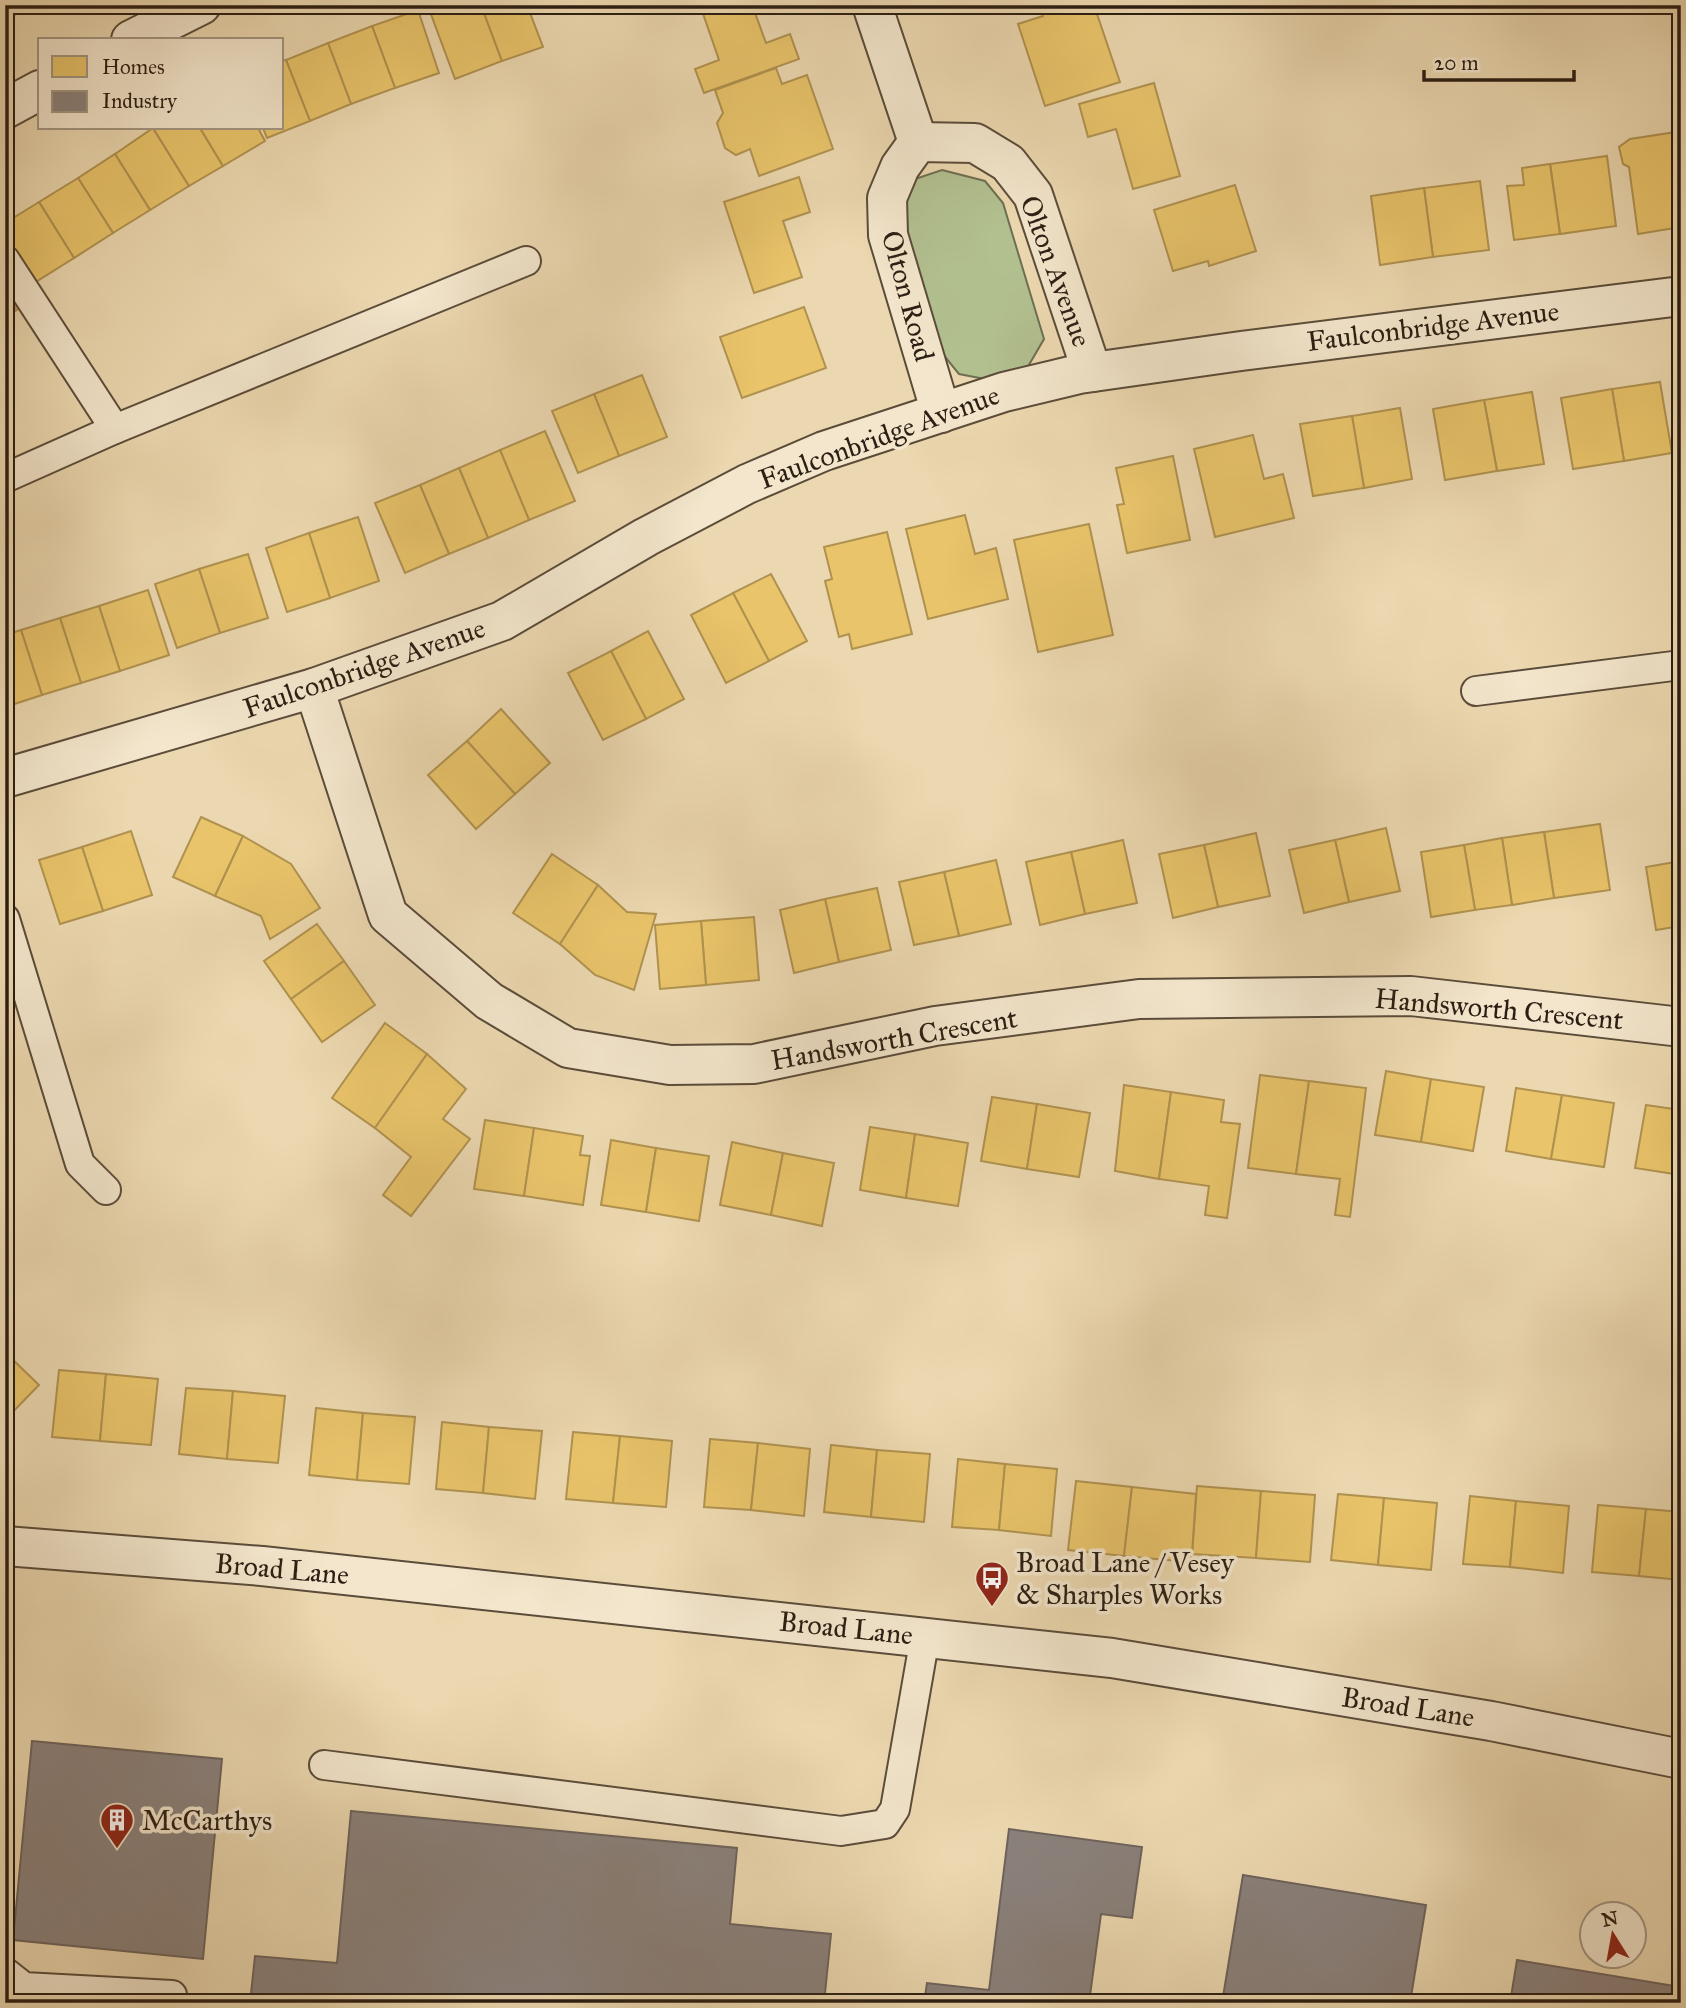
<svg xmlns="http://www.w3.org/2000/svg" width="1686" height="2008" viewBox="0 0 1686 2008" font-family="'IM FELL Great Primer',serif">
	<rect width="100%" height="100%" fill="#ecd8b0"/>
	<filter id="stains"><feTurbulence type="fractalNoise" baseFrequency=".00286" numOctaves="4"/><feColorMatrix values="0 0 0 0 .2 0 0 0 0 .09 0 0 0 0 .02 0 0 0 .5 -.17"/></filter>
	<radialGradient id="worn" r=".72"><stop offset=".6" stop-color="#630" stop-opacity="0"/><stop offset="1" stop-color="#630" stop-opacity=".3"/></radialGradient>
	<!-- green -->
	<path fill="#b2c090" stroke="#6e6f52" stroke-width="2" d="M 942,170 L 985,181 L 1003,203 L 1044,339 L 1026,370 L 995,381 L 959,374 L 937,347 L 905,272 L 906,182 Z"/>
	<!-- homes -->
	<g fill="#e9c46a" stroke="#b09250" stroke-width="2">
		<path d="M 5,5 L 35,5 L 8,18 L 5,12 Z"/>
		<path d="M 439,5 L 481,5 L 502,61 L 455,79 L 429,9 Z"/>
		<path d="M 481,5 L 527,5 L 543,47 L 502,61 Z"/>
		<path d="M 700,5 L 769,5 L 754,10 L 766,43 L 790,34 L 799,59 L 704,93 L 695,69 L 719,60 Z"/>
		<path d="M 1040,5 L 1094,5 L 1120,82 L 1045,106 L 1018,24 L 1043,16 Z"/>
		<path d="M 418,10 L 439,73 L 395,88 L 372,26 Z"/>
		<path d="M 372,26 L 395,88 L 351,104 L 328,43 Z"/>
		<path d="M 328,43 L 351,104 L 310,121 L 286,60 Z"/>
		<path d="M 286,60 L 310,121 L 267,138 L 263,128 L 282,128 L 282,61 Z"/>
		<path d="M 776,68 L 782,84 L 807,75 L 833,149 L 759,176 L 750,149 L 736,155 L 725,148 L 717,123 L 723,113 L 715,90 Z"/>
		<path d="M 1154,83 L 1180,176 L 1133,189 L 1116,129 L 1088,137 L 1079,104 Z"/>
		<path d="M 153,128 L 189,186 L 150,210 L 115,154 Z"/>
		<path d="M 153,128 L 200,128 L 223,166 L 189,186 Z"/>
		<path d="M 200,128 L 258,128 L 265,141 L 223,166 Z"/>
		<path d="M 1676,132 L 1681,170 L 1681,227 L 1638,234 L 1629,167 L 1623,164 L 1619,147 L 1630,139 Z"/>
		<path d="M 115,154 L 150,210 L 113,233 L 78,178 Z"/>
		<path d="M 1607,156 L 1616,226 L 1560,234 L 1550,164 Z"/>
		<path d="M 1550,164 L 1560,234 L 1514,240 L 1507,186 L 1524,185 L 1522,168 Z"/>
		<path d="M 799,177 L 810,212 L 783,221 L 802,277 L 754,293 L 724,202 Z"/>
		<path d="M 78,178 L 113,233 L 74,258 L 39,202 Z"/>
		<path d="M 1480,181 L 1489,250 L 1433,257 L 1424,188 Z"/>
		<path d="M 1235,185 L 1256,251 L 1209,266 L 1208,261 L 1173,271 L 1154,210 Z"/>
		<path d="M 1424,188 L 1433,257 L 1380,265 L 1371,196 Z"/>
		<path d="M 39,202 L 74,258 L 34,283 L 5,237 L 5,223 Z"/>
		<path d="M 5,289 L 17,310 L 5,316 Z"/>
		<path d="M 804,307 L 826,368 L 742,398 L 720,337 Z"/>
		<path d="M 642,375 L 667,437 L 619,456 L 594,394 Z"/>
		<path d="M 1660,382 L 1672,453 L 1624,461 L 1612,389 Z"/>
		<path d="M 1612,389 L 1624,461 L 1573,469 L 1561,398 Z"/>
		<path d="M 1532,392 L 1544,464 L 1497,471 L 1484,400 Z"/>
		<path d="M 594,394 L 619,456 L 578,473 L 552,411 Z"/>
		<path d="M 1484,400 L 1497,471 L 1445,480 L 1433,409 Z"/>
		<path d="M 1400,408 L 1412,479 L 1364,488 L 1352,416 Z"/>
		<path d="M 1352,416 L 1364,488 L 1313,496 L 1300,424 Z"/>
		<path d="M 545,431 L 575,501 L 529,520 L 500,450 Z"/>
		<path d="M 1253,435 L 1264,479 L 1283,474 L 1294,518 L 1215,537 L 1194,449 Z"/>
		<path d="M 500,450 L 529,520 L 488,538 L 459,468 Z"/>
		<path d="M 1173,456 L 1190,540 L 1127,553 L 1117,505 L 1124,504 L 1116,468 Z"/>
		<path d="M 459,468 L 488,538 L 449,554 L 420,485 Z"/>
		<path d="M 420,485 L 449,554 L 405,573 L 375,503 Z"/>
		<path d="M 965,515 L 975,554 L 996,548 L 1008,599 L 928,619 L 906,529 Z"/>
		<path d="M 358,517 L 379,581 L 330,598 L 309,533 Z"/>
		<path d="M 1089,524 L 1113,635 L 1038,652 L 1014,540 Z"/>
		<path d="M 887,532 L 912,634 L 852,649 L 849,634 L 839,637 L 825,581 L 832,579 L 824,547 Z"/>
		<path d="M 309,533 L 330,598 L 287,612 L 266,548 Z"/>
		<path d="M 248,554 L 268,618 L 220,633 L 199,569 Z"/>
		<path d="M 199,569 L 220,633 L 177,648 L 155,584 Z"/>
		<path d="M 771,574 L 807,641 L 769,661 L 733,593 Z"/>
		<path d="M 148,590 L 169,655 L 120,671 L 99,606 Z"/>
		<path d="M 733,593 L 769,661 L 726,683 L 691,615 Z"/>
		<path d="M 99,606 L 120,671 L 81,683 L 60,618 Z"/>
		<path d="M 60,618 L 81,683 L 42,695 L 21,630 Z"/>
		<path d="M 21,630 L 42,695 L 5,707 L 5,635 Z"/>
		<path d="M 648,631 L 684,699 L 646,719 L 611,651 Z"/>
		<path d="M 611,651 L 646,719 L 603,740 L 568,673 Z"/>
		<path d="M 501,709 L 550,763 L 515,794 L 467,741 Z"/>
		<path d="M 467,741 L 515,794 L 476,829 L 428,775 Z"/>
		<path d="M 201,817 L 243,836 L 215,896 L 173,877 Z"/>
		<path d="M 1600,824 L 1610,890 L 1554,898 L 1544,832 Z"/>
		<path d="M 1386,828 L 1400,891 L 1349,902 L 1335,840 Z"/>
		<path d="M 131,831 L 152,895 L 103,911 L 82,847 Z"/>
		<path d="M 1544,832 L 1554,898 L 1512,905 L 1502,838 Z"/>
		<path d="M 1256,833 L 1270,896 L 1218,907 L 1204,845 Z"/>
		<path d="M 243,836 L 291,864 L 320,908 L 270,939 L 261,916 L 215,896 Z"/>
		<path d="M 1502,838 L 1512,905 L 1475,910 L 1464,845 Z"/>
		<path d="M 1123,840 L 1137,903 L 1085,914 L 1071,852 Z"/>
		<path d="M 1335,840 L 1349,902 L 1304,913 L 1289,850 Z"/>
		<path d="M 1204,845 L 1218,907 L 1173,918 L 1159,854 Z"/>
		<path d="M 1464,845 L 1475,910 L 1431,917 L 1421,852 Z"/>
		<path d="M 82,847 L 103,911 L 60,924 L 39,860 Z"/>
		<path d="M 1071,852 L 1085,914 L 1040,925 L 1026,862 Z"/>
		<path d="M 552,854 L 598,885 L 560,944 L 513,913 Z"/>
		<path d="M 996,860 L 1011,924 L 959,936 L 944,872 Z"/>
		<path d="M 1681,861 L 1681,926 L 1656,930 L 1646,867 Z"/>
		<path d="M 944,872 L 959,936 L 914,945 L 899,882 Z"/>
		<path d="M 598,885 L 627,912 L 656,914 L 634,990 L 595,975 L 560,944 Z"/>
		<path d="M 877,888 L 891,950 L 839,962 L 825,899 Z"/>
		<path d="M 825,899 L 839,962 L 794,973 L 780,910 Z"/>
		<path d="M 754,917 L 759,980 L 706,985 L 701,921 Z"/>
		<path d="M 701,921 L 706,985 L 660,989 L 655,925 Z"/>
		<path d="M 317,924 L 344,961 L 291,999 L 264,961 Z"/>
		<path d="M 344,961 L 375,1005 L 322,1042 L 291,999 Z"/>
		<path d="M 385,1023 L 427,1054 L 375,1128 L 332,1098 Z"/>
		<path d="M 427,1054 L 466,1089 L 443,1119 L 470,1139 L 411,1216 L 383,1195 L 411,1157 L 375,1128 Z"/>
		<path d="M 1386,1071 L 1431,1079 L 1421,1142 L 1375,1135 Z"/>
		<path d="M 1260,1075 L 1309,1081 L 1296,1174 L 1248,1168 Z"/>
		<path d="M 1431,1079 L 1484,1087 L 1473,1151 L 1421,1142 Z"/>
		<path d="M 1309,1081 L 1366,1088 L 1350,1217 L 1335,1215 L 1340,1179 L 1296,1174 Z"/>
		<path d="M 1124,1085 L 1171,1092 L 1159,1179 L 1115,1171 Z"/>
		<path d="M 1516,1088 L 1562,1095 L 1551,1159 L 1506,1151 Z"/>
		<path d="M 1171,1092 L 1224,1100 L 1221,1122 L 1240,1124 L 1227,1218 L 1205,1215 L 1209,1186 L 1159,1179 Z"/>
		<path d="M 1562,1095 L 1614,1103 L 1604,1167 L 1551,1159 Z"/>
		<path d="M 992,1097 L 1037,1104 L 1027,1169 L 981,1161 Z"/>
		<path d="M 1037,1104 L 1090,1113 L 1079,1177 L 1027,1169 Z"/>
		<path d="M 1646,1105 L 1681,1110 L 1681,1175 L 1635,1168 Z"/>
		<path d="M 485,1120 L 534,1128 L 524,1196 L 474,1189 Z"/>
		<path d="M 870,1127 L 915,1134 L 906,1198 L 860,1190 Z"/>
		<path d="M 534,1128 L 583,1136 L 580,1155 L 590,1156 L 583,1205 L 524,1196 Z"/>
		<path d="M 915,1134 L 968,1143 L 958,1206 L 906,1198 Z"/>
		<path d="M 611,1140 L 656,1148 L 646,1212 L 601,1205 Z"/>
		<path d="M 732,1142 L 783,1153 L 771,1215 L 720,1205 Z"/>
		<path d="M 656,1148 L 709,1156 L 699,1221 L 646,1212 Z"/>
		<path d="M 783,1153 L 834,1163 L 822,1226 L 771,1215 Z"/>
		<path d="M 8,1355 L 39,1385 L 5,1420 L 5,1357 Z"/>
		<path d="M 59,1370 L 106,1374 L 100,1441 L 52,1437 Z"/>
		<path d="M 106,1374 L 158,1379 L 151,1445 L 100,1441 Z"/>
		<path d="M 186,1388 L 233,1391 L 227,1459 L 179,1454 Z"/>
		<path d="M 233,1391 L 285,1396 L 278,1463 L 227,1459 Z"/>
		<path d="M 316,1408 L 363,1413 L 357,1480 L 309,1475 Z"/>
		<path d="M 363,1413 L 415,1417 L 409,1484 L 357,1480 Z"/>
		<path d="M 442,1422 L 489,1427 L 483,1493 L 436,1489 Z"/>
		<path d="M 489,1427 L 542,1431 L 535,1499 L 483,1493 Z"/>
		<path d="M 573,1432 L 620,1436 L 613,1503 L 566,1499 Z"/>
		<path d="M 620,1436 L 672,1441 L 666,1507 L 613,1503 Z"/>
		<path d="M 710,1439 L 758,1443 L 751,1510 L 704,1507 Z"/>
		<path d="M 758,1443 L 810,1449 L 804,1516 L 751,1510 Z"/>
		<path d="M 831,1445 L 877,1450 L 871,1517 L 824,1512 Z"/>
		<path d="M 877,1450 L 930,1454 L 924,1522 L 871,1517 Z"/>
		<path d="M 958,1459 L 1005,1464 L 999,1530 L 952,1527 Z"/>
		<path d="M 1005,1464 L 1057,1469 L 1051,1536 L 999,1530 Z"/>
		<path d="M 1076,1481 L 1132,1487 L 1124,1556 L 1068,1550 Z"/>
		<path d="M 1197,1486 L 1261,1491 L 1256,1558 L 1192,1554 Z"/>
		<path d="M 1132,1487 L 1196,1494 L 1192,1554 L 1189,1562 L 1124,1556 Z"/>
		<path d="M 1261,1491 L 1315,1495 L 1310,1562 L 1256,1558 Z"/>
		<path d="M 1338,1494 L 1384,1498 L 1378,1565 L 1331,1560 Z"/>
		<path d="M 1470,1496 L 1516,1501 L 1510,1567 L 1463,1564 Z"/>
		<path d="M 1384,1498 L 1437,1503 L 1431,1570 L 1378,1565 Z"/>
		<path d="M 1516,1501 L 1569,1506 L 1563,1573 L 1510,1567 Z"/>
		<path d="M 1598,1505 L 1646,1509 L 1639,1576 L 1592,1572 Z"/>
		<path d="M 1646,1509 L 1681,1512 L 1681,1580 L 1639,1576 Z"/>
	</g>
	<!-- industry -->
	<g fill="#8a817c" stroke="#6e635c" stroke-width="2">
		<path d="M 32,1741 L 222,1759 L 203,1959 L 13,1940 Z"/>
		<path d="M 351,1811 L 737,1848 L 730,1924 L 831,1934 L 824,2003 L 616,2003 L 587,2000 L 587,2003 L 250,2003 L 255,1956 L 337,1963 Z"/>
		<path d="M 1009,1829 L 1142,1847 L 1132,1918 L 1101,1914 L 1089,2003 L 924,2003 L 927,1983 L 989,1990 Z"/>
		<path d="M 1243,1875 L 1426,1905 L 1410,2003 L 1222,2003 Z"/>
		<path d="M 1517,1960 L 1681,1987 L 1681,2003 L 1510,2003 Z"/>
	</g>
	<g fill="none" stroke-linecap="round" stroke-linejoin="round">
		<!-- service casing -->
		<g stroke="#5b4c3a" stroke-width="32">
			<g id="service">
				<path d="M 5,260 L 115,429 L 526,261"/>
				<path d="M 5,478 L 115,429"/>
				<path d="M 1476,691 L 1681,665"/>
				<path d="M 5,919 L 80,1164 L 106,1190"/>
				<path d="M 324,1765 L 841,1831 L 885,1824 L 895,1809 L 925,1637"/>
				<path d="M 5,1972 L 24,1987 L 172,1995"/>
			</g>
		</g>
		<!-- minor casing -->
		<g stroke="#5b4c3a" stroke-width="42">
			<g id="minor">
				<path d="M 872,5 L 918,142"/>
				<path d="M 131,40 L 201,5"/>
				<path d="M 5,109 L 40,90"/>
				<path d="M 918,142 L 975,143 L 1008,163 L 1033,195 L 1092,372"/>
				<path d="M 918,142 L 900,167 L 887,198 L 888,235 L 941,413"/>
				<path d="M 314,688 L 388,915 L 489,1001 L 568,1048 L 670,1065 L 754,1064 L 935,1026 L 1139,999 L 1411,996 L 1681,1027"/>
				<path d="M 5,778 L 314,688 L 502,621 L 646,537 L 747,484 L 824,451 L 1004,392 L 1079,374 L 1241,351 L 1681,296"/>
			</g>
		</g>
		<!-- tertiary casing -->
		<g stroke="#5b4c3a" stroke-width="42">
			<path id="tertiary" d="M 5,1546 L 262,1566 L 1112,1658 L 1491,1721 L 1681,1759"/>
		</g>
		<!-- service -->
		<use href="#service" stroke="#f3e6cc" stroke-width="28"/>
		<!-- minor -->
		<use href="#minor" stroke="#f3e6cc" stroke-width="38"/>
		<!-- tertiary -->
		<use href="#tertiary" stroke="#f3e6cc" stroke-width="38"/>
	</g>
	<!-- icons -->
	<defs>
		<g id="bus-pin" transform="scale(1.75)"><path d="M0 17L-7.5 6A9.5 9.5 0 1 1 7.5 6Z" fill="#8f2418" stroke="#f3e6cc"/><path d="M-5-6H5V4H4V6H2V4H-2V6H-4V4H-5ZM-3.5-4V0h7V-4ZM-3.5 1.2v1.5H-2V1.2ZM2 1.2v1.5H3.5V1.2Z" fill="#fff"/></g>
		<g id="building-pin" transform="scale(1.75)"><path d="M0 17L-7.5 6A9.5 9.5 0 1 1 7.5 6Z" fill="#8f2418" stroke="#f3e6cc"/><path d="M-4-6H4V6H1V3H-1V6H-4ZM-2.5-4.3h1.7v1.8h-1.7ZM.8-4.3h1.7v1.8H.8ZM-2.5-1h1.7V.8h-1.7ZM.8-1h1.7V.8H.8Z" fill="#fff"/></g>
	</defs>
	<g fill-rule="evenodd">
		<use href="#bus-pin" x="992" y="1578"/>
		<use href="#building-pin" x="117" y="1820"/>
	</g>
	<g text-anchor="middle" dominant-baseline="central" stroke-width="7" stroke-linejoin="round" paint-order="stroke">
		<!-- street labels -->
		<g font-size="28" fill="#2b1e13" stroke="#f3e6cc">
			<text transform="translate(1056 271) rotate(70)">Olton Avenue</text>
			<text transform="translate(908 296) rotate(75)">Olton Road</text>
			<text transform="translate(1433 326) rotate(-7)">Faulconbridge Avenue</text>
			<text transform="translate(879 437) rotate(-20)">Faulconbridge Avenue</text>
			<text transform="translate(364 668) rotate(-19)">Faulconbridge Avenue</text>
			<text transform="translate(1499 1009) rotate(5)">Handsworth Crescent</text>
			<text transform="translate(894 1039) rotate(-10)">Handsworth Crescent</text>
			<text transform="translate(282 1569) rotate(5)">Broad Lane</text>
			<text transform="translate(846 1628) rotate(6)">Broad Lane</text>
			<text transform="translate(1408 1707) rotate(9)">Broad Lane</text>
		</g>
		<!-- poi labels -->
		<g font-size="28" fill="#2b1e13" stroke="#f3e6cc" text-anchor="start">
			<text x="1016" y="1562">Broad Lane / Vesey<tspan x="1016" dy="32">&amp; Sharples Works</tspan></text>
			<text x="142" y="1820">McCarthys</text>
		</g>
	</g>
	<!-- margin -->
	<rect width="1686" height="2008" fill="none" stroke="#ecd8b0" stroke-width="28"/>
	<rect x="7" y="7" width="1672" height="1994" fill="none" stroke="#2b1e13" stroke-width="3.5"/>
	<rect x="14" y="14" width="1658" height="1980" fill="none" stroke="#2b1e13" stroke-width="2"/>
	<!-- legend -->
	<rect x="38" y="38" width="245" height="91" fill="#f3e6cc" stroke="#a39682" stroke-width="2"/>
	<rect x="52" y="56" width="35" height="21" fill="#e9c46a" stroke="#a39682" stroke-width="2"/>
	<text x="102" y="74" font-size="21" fill="#2b1e13">Homes</text>
	<rect x="52" y="91" width="35" height="21" fill="#8a817c" stroke="#a39682" stroke-width="2"/>
	<text x="102" y="108" font-size="21" fill="#2b1e13">Industry</text>
	<!-- north arrow -->
	<g transform="translate(1613 1935) rotate(349)"><circle r="33" fill="#f3e6cc" stroke="#a39682" stroke-width="2"/>
	<path d="M0-5L12 26L0 18L-12 26Z" fill="#8f2418"/>
	<text y="-10" font-size="19" font-weight="bold" text-anchor="middle" fill="#2b1e13">N</text>
	</g>
	<!-- scale -->
	<path d="M1424 70v10h150v-10" fill="none" stroke="#2b1e13" stroke-width="3.5"/>
	<text x="1434" y="70" font-size="21" fill="#2b1e13" stroke="#f3e6cc" stroke-width="5" paint-order="stroke">20 m</text>
	<rect width="100%" height="100%" filter="url(#stains)"/>
	<rect width="100%" height="100%" fill="url(#worn)"/>
</svg>
